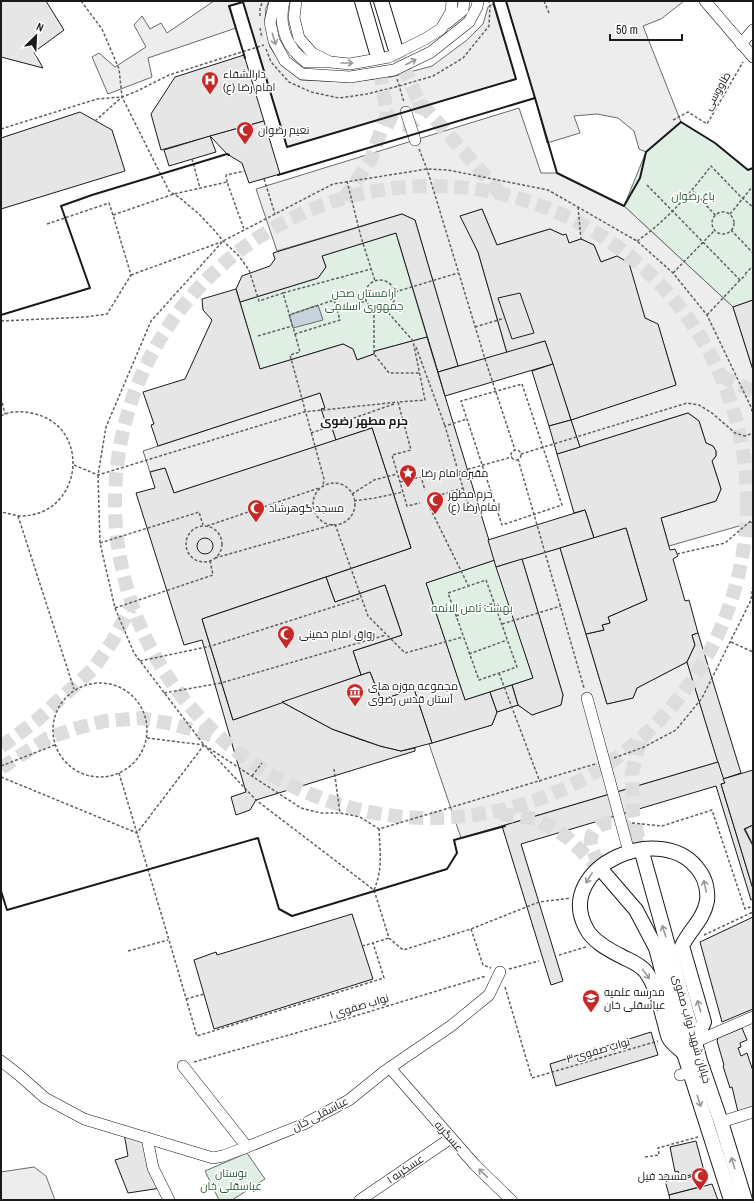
<svg xmlns="http://www.w3.org/2000/svg" width="754" height="1201" viewBox="0 0 754 1201" font-family="'Archivo Narrow',Cairo,sans-serif">
	<rect width="100%" height="100%" fill="#fff"/>
	<!-- green -->
	<g fill="#e0efe3" stroke="#6a6a6a">
		<path d="M 681,122 L 715,143 L 748,170 L 753,168 L 753,300 L 733,307 L 624,206 L 646,152 Z"/>
		<path d="M 396,233 L 427,337 L 375,351 L 374,354 L 357,360 L 353,349 L 343,344 L 260,369 L 240,302 L 318,278 L 326,267 L 322,256 Z"/>
		<path d="M 495,560 L 533,678 L 465,700 L 426,583 Z"/>
		<path d="M 247,1153 L 265,1179 L 232,1200 L 219,1200 L 205,1171 Z"/>
	</g>
	<!-- parking -->
	<g fill="#ededed" stroke="#6a6a6a">
		<path d="M 214,1 L 269,1 L 266,8 L 265,21 L 270,47 L 282,65 L 301,80 L 349,82 L 391,77 L 432,66 L 467,40 L 483,24 L 488,7 L 493,4 L 516,79 L 287,147 L 243,2 L 230,6 L 236,28 L 148,58 L 152,77 L 108,94 L 92,57 L 99,53 L 115,67 L 146,47 L 134,25 L 142,16 L 150,29 L 161,23 L 167,33 Z"/>
		<path d="M 506,1 L 684,1 L 661,19 L 643,26 L 681,122 L 646,152 L 639,149 L 634,131 L 618,118 L 597,114 L 574,116 L 580,133 L 547,143 L 535,98 Z"/>
		<path d="M 519,108 L 541,173 L 557,173 L 624,206 L 733,307 L 753,370 L 753,522 L 669,546 L 661,518 L 716,501 L 721,489 L 712,461 L 716,456 L 716,451 L 713,446 L 706,443 L 699,421 L 688,413 L 580,447 L 571,420 L 676,384 L 658,325 L 645,318 L 628,263 L 617,256 L 601,262 L 594,245 L 581,239 L 569,243 L 566,235 L 563,235 L 550,229 L 497,245 L 482,209 L 461,216 L 478,252 L 507,353 L 458,366 L 415,220 L 402,214 L 277,251 L 256,189 Z"/>
		<path d="M 320,393 L 325,408 L 322,409 L 327,426 L 331,425 L 336,440 L 174,493 L 165,468 L 150,472 L 143,451 Z"/>
		<path d="M 560,548 L 607,704 L 633,698 L 637,688 L 687,662 L 718,762 L 461,838 L 429,744 L 492,725 L 497,712 L 518,705 L 532,715 L 561,705 L 563,695 L 522,559 Z"/>
		<path d="M 34,1167 L 46,1176 L 55,1200 L 1,1200 L 1,1172 Z"/>
	</g>
	<!-- water -->
	<path fill="#c6d2dc" stroke="#6a6a6a" d="M 318,305 L 323,320 L 293,328 L 289,315 Z"/>
	<!-- building -->
	<g fill="#e6e6e6" stroke="#1a1a1a">
		<path d="M 1,1 L 46,1 L 64,30 L 34,52 L 43,68 L 1,57 Z"/>
		<path d="M 244,55 L 264,121 L 161,150 L 151,114 L 175,77 Z"/>
		<path d="M 80,112 L 112,130 L 125,171 L 1,209 L 1,138 Z"/>
		<path d="M 264,121 L 280,174 L 249,183 L 242,163 L 227,154 L 210,136 Z"/>
		<path d="M 210,136 L 216,152 L 169,166 L 164,150 Z"/>
		<path d="M 482,209 L 497,245 L 550,229 L 563,235 L 566,234 L 569,243 L 581,239 L 594,245 L 601,262 L 617,256 L 629,263 L 645,318 L 658,324 L 676,385 L 571,420 L 545,341 L 507,353 L 478,252 L 460,216 Z"/>
		<path d="M 402,214 L 415,220 L 458,366 L 438,372 L 396,233 L 322,256 L 326,267 L 318,278 L 240,302 L 236,289 L 242,276 L 270,266 L 275,259 L 273,253 Z"/>
		<path d="M 236,289 L 260,369 L 343,344 L 353,349 L 357,360 L 374,354 L 375,351 L 427,337 L 495,560 L 426,583 L 465,700 L 490,692 L 497,712 L 492,725 L 432,743 L 414,689 L 381,700 L 370,672 L 361,675 L 353,651 L 402,635 L 385,585 L 335,602 L 326,577 L 411,548 L 372,428 L 336,440 L 331,425 L 327,426 L 321,409 L 325,408 L 320,393 L 158,446 L 151,425 L 154,424 L 143,392 L 185,379 L 212,320 L 203,310 L 202,299 Z"/>
		<path d="M 520,293 L 534,333 L 512,339 L 498,298 Z"/>
		<path d="M 753,300 L 753,370 L 733,307 Z"/>
		<path d="M 545,341 L 553,364 L 445,396 L 438,372 Z"/>
		<path d="M 553,364 L 571,420 L 549,426 L 532,371 Z"/>
		<path d="M 688,413 L 699,421 L 706,443 L 713,446 L 716,451 L 716,456 L 712,461 L 721,489 L 716,501 L 661,518 L 670,550 L 675,549 L 678,556 L 673,559 L 685,601 L 689,600 L 698,633 L 692,635 L 695,645 L 687,662 L 637,688 L 633,698 L 607,704 L 586,634 L 604,630 L 602,625 L 610,623 L 608,617 L 647,600 L 626,528 L 594,538 L 585,510 L 574,513 L 557,454 Z"/>
		<path d="M 571,420 L 580,447 L 557,454 L 549,426 Z"/>
		<path d="M 372,428 L 411,548 L 202,619 L 233,720 L 282,702 L 332,729 L 359,739 L 380,746 L 401,751 L 415,748 L 415,751 L 256,800 L 250,810 L 236,815 L 231,797 L 246,792 L 202,640 L 184,645 L 136,493 L 155,488 L 150,472 L 165,468 L 174,493 Z"/>
		<path d="M 585,510 L 594,538 L 496,567 L 488,540 Z"/>
		<path d="M 626,528 L 647,600 L 608,617 L 610,623 L 602,625 L 604,630 L 586,634 L 560,548 Z"/>
		<circle cx="205" cy="546" r="8"/>
		<path d="M 522,559 L 563,695 L 561,705 L 532,715 L 518,705 L 512,685 L 533,678 L 496,567 Z"/>
		<path d="M 326,577 L 335,602 L 385,585 L 402,635 L 353,651 L 361,675 L 233,720 L 202,619 Z"/>
		<path d="M 698,633 L 741,773 L 723,779 L 687,662 L 695,645 L 692,635 Z"/>
		<path d="M 370,672 L 381,700 L 414,689 L 432,743 L 401,751 L 380,746 L 332,729 L 282,702 Z"/>
		<path d="M 512,685 L 518,705 L 497,712 L 490,692 Z"/>
		<path d="M 718,762 L 725,783 L 721,784 L 753,889 L 753,899 L 751,900 L 716,786 L 521,844 L 563,981 L 551,985 L 502,826 Z"/>
		<path d="M 753,770 L 753,825 L 744,829 L 753,846 L 753,889 L 721,784 L 725,783 L 723,779 Z"/>
		<path d="M 753,825 L 753,845 L 745,829 Z"/>
		<path d="M 352,914 L 373,979 L 214,1029 L 194,960 L 216,952 L 217,955 Z"/>
		<path d="M 753,917 L 753,1009 L 722,1022 L 700,942 Z"/>
		<path d="M 742,1028 L 747,1040 L 740,1043 L 741,1047 L 738,1048 L 741,1056 L 747,1053 L 753,1071 L 753,1109 L 738,1112 L 732,1087 L 730,1088 L 723,1066 L 724,1065 L 717,1041 L 718,1038 Z"/>
		<path d="M 651,1032 L 658,1055 L 556,1086 L 550,1064 Z"/>
		<path d="M 124,1133 L 145,1139 L 161,1188 L 128,1193 L 115,1160 L 128,1156 Z"/>
		<path d="M 696,1141 L 704,1171 L 680,1178 L 678,1171 L 675,1172 L 670,1147 Z"/>
		<path d="M 678,1174 L 679,1180 L 700,1174 L 703,1186 L 669,1195 L 664,1177 Z"/>
		<path d="M 712,1184 L 718,1200 L 670,1200 L 669,1195 Z"/>
	</g>
	<g fill="none" stroke-linecap="round" stroke-linejoin="round">
		<!-- major-tunnel -->
		<g stroke="#ddd" stroke-width="14" stroke-dasharray="14 7" stroke-linecap="butt">
			<path d="M 395,47 L 418,100 L 500,193"/>
			<path d="M 387,113 C 389,115 390,119 392,121 C 402,129 417,125 420,112 C 421,109 419,103 418,100"/>
			<circle cx="431" cy="502" r="316"/>
			<path d="M 344,199 L 371,159 L 387,113 L 377,53"/>
			<path d="M 721,376 L 753,391"/>
			<path d="M 1,747 L 36,721 L 93,669 L 112,642 L 130,608"/>
			<path d="M 1,768 L 48,738 L 77,728 L 105,721 L 141,718 L 173,724 L 217,737"/>
			<path d="M 500,814 L 537,819 L 567,837 L 605,874"/>
			<path d="M 638,838 L 633,814 L 632,774 L 640,741"/>
			<path d="M 600,864 C 596,857 589,847 591,838 C 594,822 617,817 628,828 C 635,835 639,848 643,856"/>
		</g>
		<!-- minor casing -->
		<g stroke="#1a1a1a" stroke-width="12">
			<g id="minor">
				<path d="M 275,1 L 270,22 L 274,41 L 285,61 L 302,74 L 350,77 L 394,70 L 431,52 L 469,22 L 477,7 L 478,1"/>
				<path d="M 284,1 C 280,17 282,35 293,49 C 296,54 302,58 306,62 L 327,62"/>
				<path d="M 296,1 L 294,18 L 299,38 L 312,53 L 330,62 L 350,64 L 389,57 L 425,39 L 441,29 L 451,12 L 452,1"/>
				<path d="M 705,1 L 753,57"/>
				<path d="M 447,23 L 463,10 L 464,1"/>
				<path d="M 741,44 L 753,30"/>
				<path d="M 406,112 L 415,140"/>
				<path d="M 587,698 L 629,852"/>
				<path d="M 695,1042 L 753,1017"/>
				<path d="M 1,1061 L 19,1075 L 45,1098 L 84,1119 L 213,1158 L 223,1156 L 247,1147"/>
				<path d="M 183,1066 L 247,1147 L 304,1124 L 349,1100 L 385,1071 L 451,1026 L 489,995 L 500,972"/>
				<path d="M 390,1068 L 475,1165 L 511,1200"/>
				<path d="M 680,1075 L 690,1072"/>
				<path d="M 721,1122 L 753,1112"/>
				<path d="M 147,1138 L 153,1168 L 169,1200"/>
				<path d="M 360,1200 L 451,1138"/>
			</g>
		</g>
		<!-- major casing -->
		<g stroke="#1a1a1a" stroke-width="16">
			<g id="major">
				<path d="M 362,1 L 377,53"/>
				<path d="M 381,1 L 395,47"/>
				<path d="M 643,856 L 700,1061 L 721,1122 L 745,1200"/>
				<path d="M 605,874 L 636,910 L 656,948 L 684,1053 L 731,1200"/>
				<path d="M 684,1053 C 680,1049 672,1044 669,1038 C 667,1034 666,1028 665,1024 C 660,1007 657,987 646,972 C 640,964 630,961 621,956 C 609,950 592,941 586,928 C 553,866 665,818 700,872 C 706,880 708,892 707,901 C 703,921 690,929 682,946 L 704,1022 L 695,1042"/>
			</g>
		</g>
		<!-- path -->
		<g stroke="#5f5f5f" stroke-width="1.5" stroke-dasharray="3 2" stroke-linecap="butt">
			<path d="M 81,1 L 102,29 L 119,69 L 122,97 L 169,191 L 180,198 L 199,214 L 215,231 L 223,241 L 238,255 L 249,270 L 259,301 L 283,293 L 295,334 L 340,320 L 334,300 L 289,315"/>
			<path d="M 544,1 L 549,13"/>
			<path d="M 260,16 L 260,8 L 263,1"/>
			<path d="M 260,28 L 262,38"/>
			<path d="M 266,49 L 271,62 L 289,82 L 311,92 L 339,98 L 367,94 L 399,86 L 433,76 L 463,58 L 489,26 L 490,6 L 489,1"/>
			<path d="M 397,79 L 404,102"/>
			<path d="M 673,120 L 688,112 L 707,124 L 743,62"/>
			<path d="M 95,121 L 122,97"/>
			<path d="M 1,129 L 97,99 L 122,97 L 135,92 L 169,75 L 264,45"/>
			<path d="M 419,149 L 427,169 L 485,359 L 515,450"/>
			<path d="M 192,159 L 200,188"/>
			<path d="M 264,179 L 275,214"/>
			<path d="M 347,181 L 361,237 L 375,281"/>
			<path d="M 227,182 L 226,175 L 245,171"/>
			<path d="M 647,185 L 740,280 L 746,275"/>
			<path d="M 693,191 L 716,216"/>
			<path d="M 578,207 L 581,239"/>
			<circle cx="723" cy="223" r="11"/>
			<path d="M 730,214 L 753,186"/>
			<path d="M 47,224 L 109,203 L 113,215"/>
			<path d="M 731,230 L 753,253"/>
			<path d="M 637,241 C 666,221 690,194 711,166 L 740,196 L 753,207"/>
			<path d="M 673,273 L 715,230"/>
			<path d="M 745,274 L 753,266"/>
			<path d="M 131,275 L 221,242"/>
			<circle cx="380" cy="295" r="15"/>
			<path d="M 395,292 L 458,273"/>
			<path d="M 283,293 L 371,269"/>
			<path d="M 385,309 L 413,341 L 425,400 L 398,402 L 411,450 L 392,455 L 407,506 L 420,503"/>
			<path d="M 337,310 L 366,301"/>
			<path d="M 374,310 L 374,354 L 389,373 L 420,373"/>
			<path d="M 707,315 L 740,280"/>
			<path d="M 1,321 L 86,317 L 107,314 L 131,275 L 113,215 L 174,194 L 227,182 L 244,229"/>
			<path d="M 475,327 L 505,318"/>
			<path d="M 295,334 L 300,352 L 290,355 L 324,479 L 323,486"/>
			<path d="M 258,336 L 292,326"/>
			<path d="M 416,347 L 445,426"/>
			<path d="M 522,384 L 562,505 L 502,525 L 461,401 Z"/>
			<path d="M 1,398 L 5,414"/>
			<path d="M 1,416 C 10,411 21,411 31,413 C 93,424 84,517 19,516 C 13,515 7,513 1,512"/>
			<path d="M 311,433 L 394,404"/>
			<circle cx="516" cy="455" r="5"/>
			<path d="M 521,454 L 687,403 L 699,405 L 712,413 L 735,433 L 745,436 L 753,433"/>
			<path d="M 518,459 L 584,688"/>
			<path d="M 74,465 L 98,475 L 304,412 L 398,402"/>
			<path d="M 458,472 L 512,457"/>
			<path d="M 400,482 L 421,477 L 425,490"/>
			<circle cx="334" cy="504" r="21"/>
			<path d="M 463,488 L 470,510 L 495,504"/>
			<path d="M 352,494 L 374,480 L 397,474"/>
			<path d="M 437,496 L 463,488 L 445,426 L 467,419"/>
			<path d="M 354,501 L 375,498 L 403,492"/>
			<path d="M 430,508 L 468,585"/>
			<path d="M 18,516 L 74,689"/>
			<circle cx="204" cy="544" r="18"/>
			<path d="M 207,526 L 319,488"/>
			<path d="M 100,543 L 199,512 L 203,525"/>
			<path d="M 677,554 L 725,543 L 753,519"/>
			<path d="M 215,558 L 335,524 L 368,616 L 405,653 L 463,637"/>
			<path d="M 486,580 L 517,667 L 479,680 L 448,593 Z"/>
			<path d="M 115,608 L 213,575 L 210,561"/>
			<path d="M 456,616 L 494,603"/>
			<path d="M 502,624 L 561,606"/>
			<path d="M 731,642 L 753,652"/>
			<path d="M 469,654 L 507,640"/>
			<path d="M 140,661 L 211,646 L 361,598"/>
			<path d="M 499,673 L 540,782"/>
			<circle cx="100" cy="730" r="47"/>
			<path d="M 164,693 L 221,683 L 386,635"/>
			<path d="M 147,738 L 204,745"/>
			<path d="M 207,748 L 256,800 L 374,890 L 389,938 L 403,950 L 471,929 L 539,902 L 571,898"/>
			<path d="M 614,758 L 644,747 L 676,730 L 702,698 L 751,600 L 753,585"/>
			<path d="M 595,764 L 379,829 L 360,817 L 340,813 L 321,813 L 301,808 L 204,745 L 134,653 L 115,608 L 100,543 L 98,475 L 106,427 L 151,321 L 223,241 L 333,184 L 427,169 L 448,170 L 548,190 L 637,241 L 673,273 L 707,315 L 751,407 L 753,415"/>
			<path d="M 1,766 L 55,745"/>
			<path d="M 334,769 L 340,813"/>
			<path d="M 119,773 L 169,940 L 197,1036 L 384,978 L 373,943 L 389,938"/>
			<path d="M 252,776 L 262,763"/>
			<path d="M 1,777 L 137,833 L 204,745"/>
			<path d="M 632,823 L 662,826 L 712,810 L 745,909 L 753,906"/>
			<path d="M 374,890 C 383,868 380,853 379,829"/>
			<path d="M 471,929 L 483,965 L 491,968"/>
			<path d="M 704,935 L 753,912"/>
			<path d="M 362,946 L 373,943"/>
			<path d="M 128,951 L 168,940"/>
			<path d="M 559,955 L 586,947"/>
			<path d="M 509,969 L 539,961"/>
			<path d="M 505,987 L 532,1078 L 658,1041"/>
			<path d="M 186,999 L 204,994"/>
			<path d="M 194,1062 L 345,1019 L 486,976"/>
			<path d="M 645,1157 L 659,1155 L 658,1148 L 698,1137"/>
		</g>
		<!-- minor -->
		<use href="#minor" stroke="#fff" stroke-width="11"/>
		<!-- major -->
		<use href="#major" stroke="#fff" stroke-width="14"/>
		<!-- wall -->
		<g stroke="#1a1a1a" stroke-width="2">
			<path d="M 506,1 L 535,98 L 534,98"/>
			<path d="M 245,58 L 229,6 L 243,2 L 287,147 L 516,79 L 493,1"/>
			<path d="M 278,175 L 535,98 L 557,173 L 624,206 L 640,178 L 646,152 L 681,122 L 715,143 L 748,170 L 753,168"/>
			<path d="M 1,315 L 90,288 L 61,206 L 92,195 L 227,154 L 229,155"/>
			<path d="M 1,891 L 7,910 L 258,838 L 279,909 L 292,916 L 447,869 L 457,853 L 454,840 L 505,826"/>
		</g>
	</g>
	<!-- one-way arrows -->
	<defs><path id="oneway-shaft" d="M-6 0H5M1.5-3L5.5 0L1.5 3" fill="none" stroke-width="1.6" stroke-linecap="round" stroke-linejoin="round"/></defs>
	<g stroke="#989898">
		<use href="#oneway-shaft" transform="translate(274 39) rotate(73)"/>
		<use href="#oneway-shaft" transform="translate(411 62) rotate(-27)"/>
		<use href="#oneway-shaft" transform="translate(347 63)"/>
		<use href="#oneway-shaft" transform="translate(589 878) rotate(122)"/>
		<use href="#oneway-shaft" transform="translate(705 886) rotate(-102)"/>
		<use href="#oneway-shaft" transform="translate(664 931) rotate(-108)"/>
		<use href="#oneway-shaft" transform="translate(646 974) rotate(54)"/>
		<use href="#oneway-shaft" transform="translate(699 1006) rotate(-106)"/>
		<use href="#oneway-shaft" transform="translate(699 1101) rotate(72)"/>
		<use href="#oneway-shaft" transform="translate(733 1163) rotate(-107)"/>
		<use href="#oneway-shaft" transform="translate(483 1173) rotate(-136)"/>
	</g>
	<!-- icons -->
	<defs>
		<g id="hospital-pin" transform="scale(0.9)"><path d="M0 17L-7.5 6A9.5 9.5 0 1 1 7.5 6Z" fill="#c62828" stroke="#fff"/><path d="M-5-5h3v3.5h4V-5h3V5h-3V1.5h-4V5h-3Z" fill="#fff"/></g>
		<g id="mosque-pin" transform="scale(0.9)"><path d="M0 17L-7.5 6A9.5 9.5 0 1 1 7.5 6Z" fill="#c62828" stroke="#fff"/><path d="M3.5-4.9A6 6 0 1 0 3.5 4.9A5 5 0 1 1 3.5-4.9Z" fill="#fff"/></g>
		<g id="sight-pin" transform="scale(0.9)"><path d="M0 17L-7.5 6A9.5 9.5 0 1 1 7.5 6Z" fill="#c62828" stroke="#fff"/><path d="M0-6L1.8-2.2L6-1.7L2.9 1.2L3.7 5.4L0 3.3L-3.7 5.4L-2.9 1.2L-6-1.7L-1.8-2.2Z" fill="#fff"/></g>
		<g id="museum-pin" transform="scale(0.9)"><path d="M0 17L-7.5 6A9.5 9.5 0 1 1 7.5 6Z" fill="#c62828" stroke="#fff"/><path d="M0-6L6-3V-2H-6V-3ZM-5-1h2V3h-2ZM-1-1h2V3h-2ZM3-1h2V3H3ZM-6 4H6V6H-6Z" fill="#fff"/></g>
		<g id="university-pin" transform="scale(0.9)"><path d="M0 17L-7.5 6A9.5 9.5 0 1 1 7.5 6Z" fill="#c62828" stroke="#fff"/><path d="M0-5L7-2L0 1L-7-2ZM-4 1L0 2.5L4 1V4Q0 6-4 4Z" fill="#fff"/></g>
	</defs>
	<g fill-rule="evenodd">
		<use href="#hospital-pin" x="210" y="80"/>
		<use href="#mosque-pin" x="245" y="130"/>
		<use href="#sight-pin" x="408" y="473"/>
		<use href="#mosque-pin" x="435" y="500"/>
		<use href="#mosque-pin" x="256" y="508"/>
		<use href="#mosque-pin" x="286" y="634"/>
		<use href="#museum-pin" x="355" y="692"/>
		<use href="#university-pin" x="591" y="998"/>
		<use href="#mosque-pin" x="700" y="1176"/>
	</g>
	<g text-anchor="middle" dominant-baseline="central" stroke-width="3" stroke-linejoin="round" paint-order="stroke">
		<!-- poi labels -->
		<g font-size="11" fill="#1a1a1a" stroke="#fff" text-anchor="start">
			<text x="223" y="74">دارالشفاء<tspan x="223" dy="13">امام رضا (ع)</tspan></text>
			<text x="258" y="130">نعیم رضوان</text>
			<text x="421" y="473">مقبره امام رضا</text>
			<text x="448" y="494">حرم مطهر<tspan x="448" dy="13">امام رضا (ع)</tspan></text>
			<text x="269" y="508">مسجد گوهرشاد</text>
			<text x="299" y="634">رواق امام خمینی</text>
			<text x="368" y="686">مجموعه موزه های<tspan x="368" dy="13">آستان قدس رضوی</tspan></text>
			<text x="604" y="992">مدرسه علمیه<tspan x="604" dy="13">عباسقلی خان</tspan></text>
			<text x="687" y="1176" text-anchor="end">مسجد فیل</text>
		</g>
		<!-- street labels -->
		<g font-size="11" fill="#1a1a1a" stroke="#fff">
			<text transform="translate(717 91) rotate(-60)">طاووسی</text>
			<text transform="translate(359 1006) rotate(-17)">نواب صفوی ۱</text>
			<text transform="translate(692 1029) rotate(74)">خیابان شهید نواب صفوی</text>
			<text transform="translate(598 1050) rotate(-16)">نواب صفوی ۳</text>
			<text transform="translate(320 1114) rotate(-27)">عباسقلی خان</text>
			<text transform="translate(449 1136) rotate(49)">عسگریه</text>
			<text transform="translate(405 1169) rotate(-34)">عسکریه ۱</text>
		</g>
		<!-- park labels -->
		<g font-size="11" fill="#2b5a34" stroke="#fff">
			<text x="693" y="196">باغ رضوان</text>
			<text x="364" y="293">آرامستان صحن<tspan x="364" dy="13">جمهوری اسلامی</tspan></text>
			<text x="472" y="608">بهشت ثامن الائمه</text>
			<text x="231" y="1173">بوستان<tspan x="231" dy="13">عباسقلی خان</tspan></text>
		</g>
		<!-- neighbourhood labels -->
		<g font-size="12" font-weight="bold" fill="#1a1a1a" stroke="#fff">
			<text x="364" y="421">حرم مطهر رضوی</text>
		</g>
	</g>
	<!-- border -->
	<rect width="754" height="1201" fill="none" stroke="#1a1a1a" stroke-width="4"/>
	<!-- north arrow -->
	<g transform="translate(36 36) rotate(24)" stroke="#ffffff" stroke-width="3" paint-order="stroke">
	<path d="M0-3L7 15L0 10L-7 15Z" fill="#1a1a1a"/>
	<text y="-6" font-size="11" font-weight="bold" text-anchor="middle" fill="#1a1a1a">N</text>
	</g>
	<!-- scale -->
	<path d="M610 34v6h72v-6" fill="none" stroke="#1a1a1a" stroke-width="2"/>
	<text x="616" y="34" font-size="12" fill="#1a1a1a" stroke="#ffffff" stroke-width="3" paint-order="stroke">50 m</text>
</svg>
